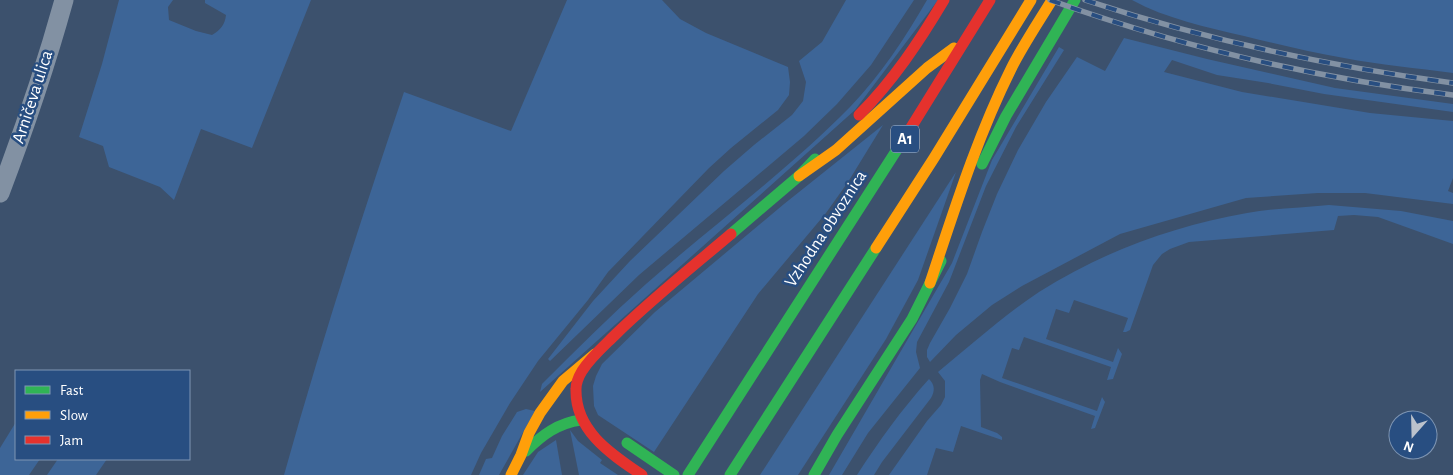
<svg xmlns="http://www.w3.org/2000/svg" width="1453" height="475" viewBox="0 0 1453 475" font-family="'Alegreya Sans',sans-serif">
	<rect width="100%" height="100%" fill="#3c516d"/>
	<!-- green -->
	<g fill="#3d6597">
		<path d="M 119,0 L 173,0 L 168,7 L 169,20 L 196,31 L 212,35 C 221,30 225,24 226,15 L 205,3 L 205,0 L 311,0 L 252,148 L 201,129 L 174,200 L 160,187 L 109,167 L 103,146 L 79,137 L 102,64 Z"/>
		<path d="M 567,0 L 662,0 L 680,19 L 706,33 L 788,67 L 790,82 L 789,95 L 778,110 L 731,148 L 709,168 L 608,272 L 588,300 L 538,361 L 510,403 L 481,453 L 471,475 L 284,475 C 320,346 361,219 404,92 L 511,131 Z"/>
		<path d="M 846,0 L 914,0 L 871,65 L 837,104 L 804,136 L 639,275 L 550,361 L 548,359 L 593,301 L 630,261 L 724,171 L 754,145 L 792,115 L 803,101 L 806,82 L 799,61 L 822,42 Z"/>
		<path d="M 927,0 L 938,0 L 855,110 L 540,392 L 542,384 C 576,350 610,316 646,284 C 713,225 787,171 850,107 C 880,76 905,38 927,0 Z"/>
		<path d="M 1132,0 L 1453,0 L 1453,73 C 1417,68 1380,65 1344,58 C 1310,52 1277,44 1244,36 C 1206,27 1167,19 1132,0 Z"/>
		<path d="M 1124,38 L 1207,59 L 1335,88 L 1453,104 L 1453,112 L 1324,94 L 1268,83 L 1217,75 L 1172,60 L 1164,72 L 1242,92 L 1370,113 L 1453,121 L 1453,178 L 1448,191 L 1453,193 L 1453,204 L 1365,193 L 1318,193 L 1246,198 L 1120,234 L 1022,286 L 992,305 L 956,335 L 930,362 L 927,357 L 927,350 L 930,343 L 950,308 L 967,274 L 982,232 L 997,194 L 1018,150 L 1046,102 L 1077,57 L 1105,71 Z"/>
		<path d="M 1059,47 L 1064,50 L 1016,127 L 986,186 L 949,282 L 917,342 L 916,352 L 920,368 L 868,433 L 842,475 L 829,475 L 952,263 L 992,160 Z"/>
		<path d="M 883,125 L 848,182 L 826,213 L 758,294 L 654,452 L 598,415 L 594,406 L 593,386 L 596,376 L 602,364 L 655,312 L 784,204 Z"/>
		<path d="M 956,172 L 918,280 L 886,339 L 798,475 L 760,475 Z"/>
		<path d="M 1329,205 L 1401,211 L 1453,221 L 1453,244 L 1378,217 L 1354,215 L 1338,216 L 1334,230 L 1189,242 L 1170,249 L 1162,254 L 1153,265 L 1130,330 L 1126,332 L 1123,332 L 1128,318 L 1074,300 L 1069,313 L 1056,309 L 1046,339 L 1113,362 L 1118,348 L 1122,354 L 1113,379 L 1107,380 L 1111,367 L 1024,337 L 1019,350 L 1012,348 L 1002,378 L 1097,411 L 1102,397 L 1105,402 L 1095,428 L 1091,429 L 1095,416 L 1000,382 L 982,374 L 980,380 L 981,427 L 997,433 L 1002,437 L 1002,440 L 961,426 L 953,452 L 936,448 L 927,475 L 889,475 L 927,421 L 941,405 L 945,397 L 945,381 L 938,372 C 971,345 1004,315 1039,292 C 1102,252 1173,226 1247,213 C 1274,208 1302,208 1329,205 Z"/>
		<path d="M 929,379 C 935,385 935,391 931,398 L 882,462 L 874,475 L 857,475 C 879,441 902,409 929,379 Z"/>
		<path d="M 526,409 L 535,411 L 499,475 L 479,475 L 486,459 L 492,458 L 502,436 L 517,412 Z"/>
		<path d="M 16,422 L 16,459 L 40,459 L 29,475 L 0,475 L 0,448 Z"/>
		<path d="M 570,430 L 578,441 L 602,460 L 600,463 L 618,475 L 579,475 Z"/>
		<path d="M 556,440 L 562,475 L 523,475 L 538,452 Z"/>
		<path d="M 58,459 L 107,459 L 96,475 L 47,475 Z"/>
	</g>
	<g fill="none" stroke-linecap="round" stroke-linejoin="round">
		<!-- street -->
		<path stroke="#8291a3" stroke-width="19" d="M 0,193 C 24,130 46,65 64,0"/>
		<!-- fast -->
		<g stroke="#30b455" stroke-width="11">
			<path d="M 982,164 L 1006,116 L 1075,0"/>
			<path d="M 731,234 L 799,176 L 815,159"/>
			<path d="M 627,443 L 674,475"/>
			<path d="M 526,451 C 542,435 558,423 581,420"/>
			<path d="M 688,475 L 907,134"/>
			<path d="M 730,475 L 876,248"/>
			<path d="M 814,475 L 837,435 L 912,319 L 941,261"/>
		</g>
		<!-- slow -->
		<g stroke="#ff9f0a" stroke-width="11">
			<path d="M 799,176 L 836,150 L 927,68 L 954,48"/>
			<path d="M 876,248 L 934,158 L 1031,0"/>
			<path d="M 930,283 C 954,211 977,137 1011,69 C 1023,45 1038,23 1052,0"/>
			<path d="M 511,475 L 521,455 L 529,433 L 540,413 L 563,381 L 595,354"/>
		</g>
		<!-- jam -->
		<g stroke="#e5322d" stroke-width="11">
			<path d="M 859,115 C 893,81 919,42 944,0"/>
			<path d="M 907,134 L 990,0"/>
			<path d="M 642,475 C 611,454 575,431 576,389 C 576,382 579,376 582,371 C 591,357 604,346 616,334 C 652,299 692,267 731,234"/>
		</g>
		<!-- rail casing -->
		<g stroke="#8291a3" stroke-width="5.5">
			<g id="rail">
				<path d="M 1050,0 C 1180,47 1315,78 1453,95"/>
				<path d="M 1085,0 C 1205,40 1328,66 1453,83"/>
			</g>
		</g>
		<!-- rail -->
		<use href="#rail" stroke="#284e81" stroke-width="4" stroke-dasharray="11" stroke-linecap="butt"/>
	</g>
	<g text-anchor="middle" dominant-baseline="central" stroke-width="5" stroke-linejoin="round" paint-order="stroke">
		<!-- shield labels -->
		<rect fill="#284e81" stroke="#becad9" stroke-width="1" x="891" y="125.5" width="28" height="27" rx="4"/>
		<g font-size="16" font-weight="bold" fill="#fff">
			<text x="905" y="139">A1</text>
		</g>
		<!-- street labels -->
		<g font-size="18" fill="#fff" stroke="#284e81">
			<text transform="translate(33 97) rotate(-72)">Arničeva ulica</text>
			<text transform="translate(826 229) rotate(-57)">Vzhodna obvoznica</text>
		</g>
	</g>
	<!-- legend -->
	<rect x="15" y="370" width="175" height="90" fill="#284e81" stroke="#7e95b3"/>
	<rect x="25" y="386" width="25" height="8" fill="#30b455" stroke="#7e95b3"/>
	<text x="60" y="395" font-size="15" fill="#ffffff">Fast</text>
	<rect x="25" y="411" width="25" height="8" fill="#ff9f0a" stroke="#7e95b3"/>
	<text x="60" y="420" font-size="15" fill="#ffffff">Slow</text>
	<rect x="25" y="436" width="25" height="8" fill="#e5322d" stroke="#7e95b3"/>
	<text x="60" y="445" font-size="15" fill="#ffffff">Jam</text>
	<!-- north arrow -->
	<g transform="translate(1413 435) rotate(200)"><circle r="24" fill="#284e81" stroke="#7e95b3"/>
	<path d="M0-4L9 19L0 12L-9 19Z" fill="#bbc2cc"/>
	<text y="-8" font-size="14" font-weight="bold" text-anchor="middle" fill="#ffffff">N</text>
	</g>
</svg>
